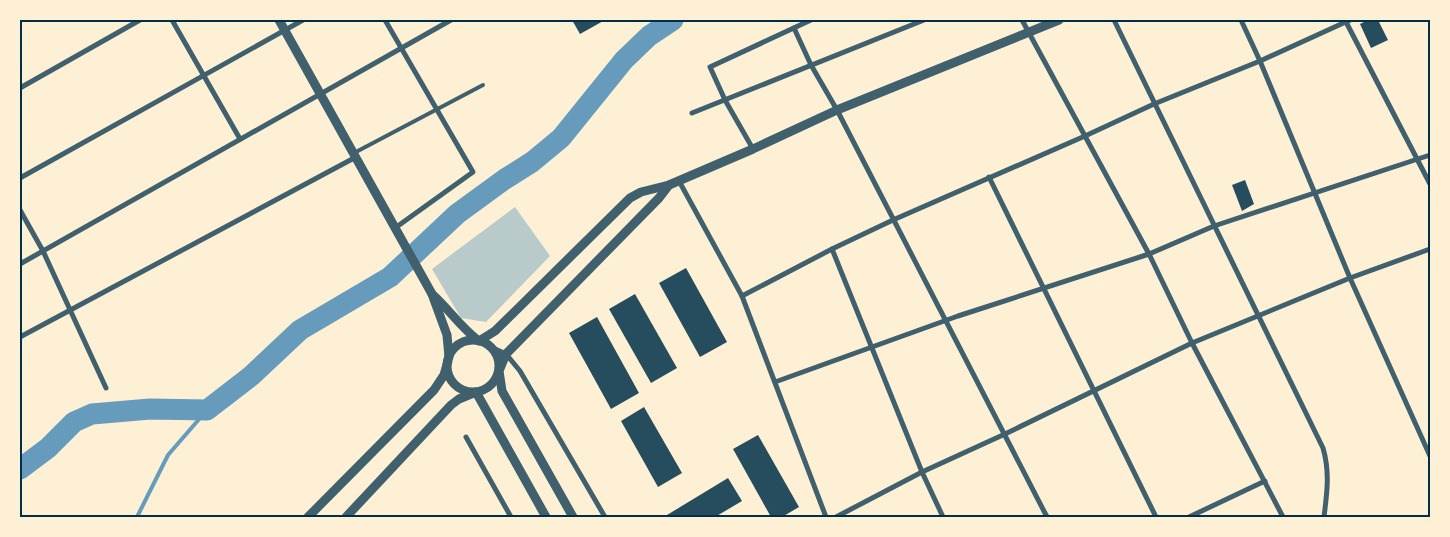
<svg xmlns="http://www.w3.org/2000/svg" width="1450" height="537" viewBox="0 0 1450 537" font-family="'PT Sans Narrow',sans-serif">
	<rect width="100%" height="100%" fill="#fdf0d5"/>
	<!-- green -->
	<path fill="#b9caca" d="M 515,207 L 550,256 L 486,322 L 461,318 L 432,269 Z"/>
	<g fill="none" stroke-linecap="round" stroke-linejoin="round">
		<!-- stream -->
		<path stroke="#669bbc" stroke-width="4" d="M 137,517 L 168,455 L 207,410"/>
		<!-- river -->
		<path stroke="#669bbc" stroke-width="21" d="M 20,469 L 48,448 L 74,422 L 92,414 L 150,409 L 207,410 L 251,376 L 300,330 L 390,277 L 457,214 L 505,179 L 532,162 L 561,138 L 624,60 L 649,36 L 673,20"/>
	</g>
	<!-- building -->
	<g fill="#264d5e">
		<path d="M 572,20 L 605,20 L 580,34 Z"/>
		<path d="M 1368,20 L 1378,20 L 1388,40 L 1371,48 L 1360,24 Z"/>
		<path d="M 1245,180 L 1254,204 L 1242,211 L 1232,185 Z"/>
		<path d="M 686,268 L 727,342 L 700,357 L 659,283 Z"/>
		<path d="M 635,294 L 677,368 L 651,383 L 609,309 Z"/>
		<path d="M 597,317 L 639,393 L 611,409 L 569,333 Z"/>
		<path d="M 644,407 L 682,473 L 658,487 L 621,421 Z"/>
		<path d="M 758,435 L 799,507 L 782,517 L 771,517 L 733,449 Z"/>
		<path d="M 728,478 L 742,501 L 715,517 L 668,517 L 667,515 Z"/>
	</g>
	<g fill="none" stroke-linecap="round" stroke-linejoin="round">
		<!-- service -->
		<path stroke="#3f606c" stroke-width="4" d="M 354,153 L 483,85"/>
		<!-- minor -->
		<g stroke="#3f606c" stroke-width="5">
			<path d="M 172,20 L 240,139"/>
			<path d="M 385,20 L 473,172 L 395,228"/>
			<path d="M 1022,20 L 1149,254 L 1192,343 L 1283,517"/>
			<path d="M 1114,20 L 1323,448 C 1330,472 1327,493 1324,517"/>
			<path d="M 1241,20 L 1260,61 L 1350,278 L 1430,456"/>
			<path d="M 1345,20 L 1430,184"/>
			<path d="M 794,28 L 811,65 L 837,110 L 1047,517"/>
			<path d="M 20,88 L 140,20"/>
			<path d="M 692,113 L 924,20"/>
			<path d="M 753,149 L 725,100 L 710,67 L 811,20"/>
			<path d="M 989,177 L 1156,517"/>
			<path d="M 20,178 L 303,20"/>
			<path d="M 679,181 L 742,296 L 826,517"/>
			<path d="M 20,210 L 43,251 L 106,388"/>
			<path d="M 832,249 L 922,472 L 943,517"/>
			<path d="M 20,264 L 451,20"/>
			<path d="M 742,296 L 832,249 L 893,220 L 1085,136 L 1154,104 L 1260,61 L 1350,20"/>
			<path d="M 20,337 L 356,157"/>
			<path d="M 493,348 L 506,354 L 520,371 L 605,517"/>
			<path d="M 775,382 L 958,316 L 1149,254 L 1214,226 L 1430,155"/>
			<path d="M 466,437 L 511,517"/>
			<path d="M 836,517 L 922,472 L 1005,434 L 1192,343 L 1350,278 L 1430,249"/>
			<path d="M 1189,517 L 1265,481"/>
		</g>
		<!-- tertiary -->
		<g stroke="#3f606c" stroke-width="9">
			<path d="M 279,20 L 432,294 L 447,335 L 449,357"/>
			<path d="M 432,294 C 449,309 460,327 479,341 L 495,331 L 630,198 L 641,192 L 669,185 L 753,149 L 837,110 L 1059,20"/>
			<circle cx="473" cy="366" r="26"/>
			<path d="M 308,517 L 434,390 L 444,375 L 448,361"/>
			<path d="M 346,517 L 451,405 L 459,399 L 476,392 L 546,517"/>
			<path d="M 573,517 L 502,391 L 499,371 L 506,354 L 659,198 L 669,185"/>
		</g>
	</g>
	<!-- border -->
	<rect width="1450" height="537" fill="none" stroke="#fdf0d5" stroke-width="42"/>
	<rect x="21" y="21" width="1408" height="495" fill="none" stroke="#003049" stroke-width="2"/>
</svg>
